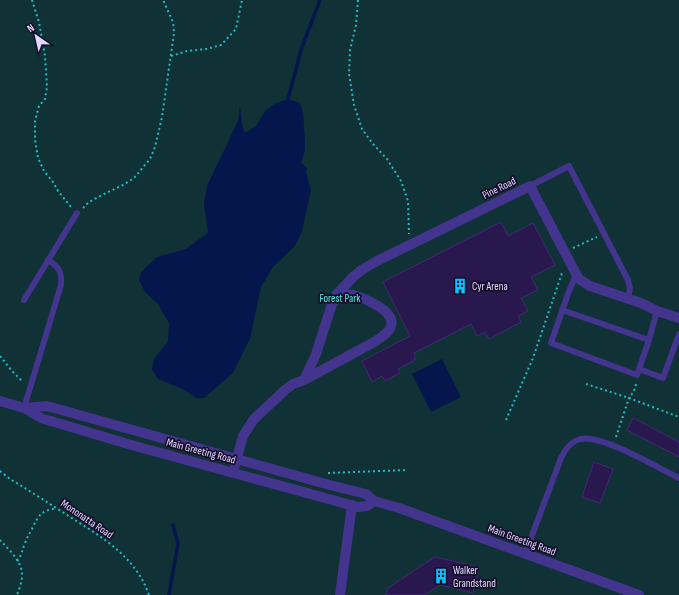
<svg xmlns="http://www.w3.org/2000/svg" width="679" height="595" viewBox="0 0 679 595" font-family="'Sofia Sans Condensed',sans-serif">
	<rect width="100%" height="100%" fill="#160e2a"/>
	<!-- green -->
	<rect fill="#103135" x="0" y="0" width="679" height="595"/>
	<!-- water -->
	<g fill="#05164c">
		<path d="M 288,99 L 300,103 L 303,112 L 305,140 L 305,150 L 301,162 L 307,168 L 306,173 L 311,190 L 302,231 L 295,246 L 273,267 L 261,287 L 250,339 L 233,373 L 204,398 L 196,398 L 185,390 L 158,379 L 152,369 L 154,359 L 168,341 L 169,323 L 158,304 L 145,292 L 139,280 L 141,272 L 157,257 L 186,249 L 208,233 L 204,203 L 207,186 L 238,121 L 240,106 L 242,125 L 245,133 L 256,126 L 265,111 L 274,104 Z"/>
		<path d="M 442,359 L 461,397 L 431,412 L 412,374 Z"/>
	</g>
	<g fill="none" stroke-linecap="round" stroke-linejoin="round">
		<!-- stream -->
		<g stroke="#05164c" stroke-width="3.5">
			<path d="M 288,99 L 302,47 L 320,0"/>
			<path d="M 169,595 L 172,577 L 178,544 L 173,525"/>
		</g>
	</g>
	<!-- building -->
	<g fill="#29184d" stroke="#43277b">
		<path d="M 501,222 L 508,236 L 533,223 L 555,265 L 531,277 L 538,290 L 521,298 L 528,311 L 518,316 L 521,322 L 489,339 L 485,332 L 477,336 L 471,324 L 414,353 L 416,358 L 414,358 L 415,360 L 398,369 L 400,373 L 385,381 L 382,376 L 372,382 L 362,361 L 410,336 L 383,282 Z"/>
		<path d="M 633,418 L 679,442 L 679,457 L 627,430 Z"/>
		<path d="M 594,462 L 613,469 L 600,503 L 582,497 Z"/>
		<path d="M 435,557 L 479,567 L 473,593 L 440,585 L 424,595 L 386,595 L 388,588 Z"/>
	</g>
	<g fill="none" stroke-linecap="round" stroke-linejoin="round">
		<!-- path -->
		<g stroke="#23bbc6" stroke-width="2" stroke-dasharray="2 3" stroke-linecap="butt">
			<path d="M 32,0 L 39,22 L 45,56 L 47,87 L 45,99 L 39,106 L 35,121 L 35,140 L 38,158 L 44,171 L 53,182 L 58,191 L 71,207"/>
			<path d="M 358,0 L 356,25 L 350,50 L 349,74 L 354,105 L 362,129 L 373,144 L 387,159 L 401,181 L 408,201 L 409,234"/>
			<path d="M 171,56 L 187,51 L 206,49 L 221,45 L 236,29 L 242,0"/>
			<path d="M 83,208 L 89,202 L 104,194 L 123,185 L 134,178 L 150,159 L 155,147 L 162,117 L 174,33 L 173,22 L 163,0"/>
			<path d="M 573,248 L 597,237"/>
			<path d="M 0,356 L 12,371 L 23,382"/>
			<path d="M 586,384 L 629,398 L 679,417"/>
			<path d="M 506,420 L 533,358 L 562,273"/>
			<path d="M 616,437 L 629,398 L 634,391 L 636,384"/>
			<path d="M 0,471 L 10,479 C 30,491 50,504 70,517 C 102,537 136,557 149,595"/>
			<path d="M 328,473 L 407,470"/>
			<path d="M 0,540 C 9,550 23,562 22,576 C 22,583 19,589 17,595"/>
			<path d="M 17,561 C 22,555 22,550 25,543 C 27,538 29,534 32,529 C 38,516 42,509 57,509"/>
		</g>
		<!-- lane -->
		<g stroke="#43348e" stroke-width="6">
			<path d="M 530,186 L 569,166 L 628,280 L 630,288 L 628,298"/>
			<path d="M 576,275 L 569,291 L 551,343 L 637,375 L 649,340 L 657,311"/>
			<path d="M 24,300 L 77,213"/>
			<path d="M 562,310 L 649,340"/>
			<path d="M 639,369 L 663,378 L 679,334"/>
			<path d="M 24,408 L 61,285 C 62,271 59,267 48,260"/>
			<path d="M 525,554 L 561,458 C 565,449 570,442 580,439 C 602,434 658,468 679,478"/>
		</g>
		<!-- street -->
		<g stroke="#43348e" stroke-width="10">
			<path d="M 337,294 L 354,276 L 363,269 L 377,261 L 530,186 L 574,270 L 579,279 L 590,286 L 641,303 L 657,311 L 679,318"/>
			<path d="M 0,401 L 24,408 L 43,419 L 51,421 L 128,444 L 358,507 L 367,506 L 374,501"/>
			<path d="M 24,408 L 47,406 L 326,484 L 366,494 L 374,501 L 399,508 L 639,595"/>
			<path d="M 235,465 L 243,436 L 254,419 L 285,390 L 293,384 L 304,380 L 316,354 L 332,304 L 338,297 L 337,294 C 342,296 347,294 353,295 C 364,298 396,311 391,326 C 390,332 381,337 376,341 L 304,380"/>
			<path d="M 340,595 L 352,505"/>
		</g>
	</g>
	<!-- icons -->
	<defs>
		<g id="building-bare" transform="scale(1.2)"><path d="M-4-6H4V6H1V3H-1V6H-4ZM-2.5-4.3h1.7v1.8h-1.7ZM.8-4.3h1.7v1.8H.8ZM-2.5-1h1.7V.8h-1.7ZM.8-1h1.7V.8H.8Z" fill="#03c5ff" stroke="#160e2a" stroke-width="2.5" paint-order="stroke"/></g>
	</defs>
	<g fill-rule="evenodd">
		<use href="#building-bare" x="460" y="286"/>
		<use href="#building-bare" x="441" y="576"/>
	</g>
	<g text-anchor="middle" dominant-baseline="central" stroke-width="3.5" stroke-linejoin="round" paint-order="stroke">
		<!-- street labels -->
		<g font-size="11" fill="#e1d7ff" stroke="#160e2a">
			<text transform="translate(499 188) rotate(-26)">Pine Road</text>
			<text transform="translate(201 451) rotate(15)">Main Greeting Road</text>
			<text transform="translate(87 519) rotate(34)">Mononatta Road</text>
			<text transform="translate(522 540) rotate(20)">Main Greeting Road</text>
		</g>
		<!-- poi labels -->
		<g font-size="11" fill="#e1d7ff" stroke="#160e2a" text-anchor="start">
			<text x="472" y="286">Cyr Arena</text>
			<text x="453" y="570">Walker<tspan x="453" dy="13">Grandstand</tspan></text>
		</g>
		<!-- park labels -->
		<g font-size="11" fill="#56ecda" stroke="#160e2a">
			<text x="340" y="298">Forest Park</text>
		</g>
	</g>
	<!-- north arrow -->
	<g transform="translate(36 36) rotate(326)" stroke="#160e2a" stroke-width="3" paint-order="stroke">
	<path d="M0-3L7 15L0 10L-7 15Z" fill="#e1d7ff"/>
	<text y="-6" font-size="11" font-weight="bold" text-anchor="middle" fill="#e1d7ff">N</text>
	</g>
</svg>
